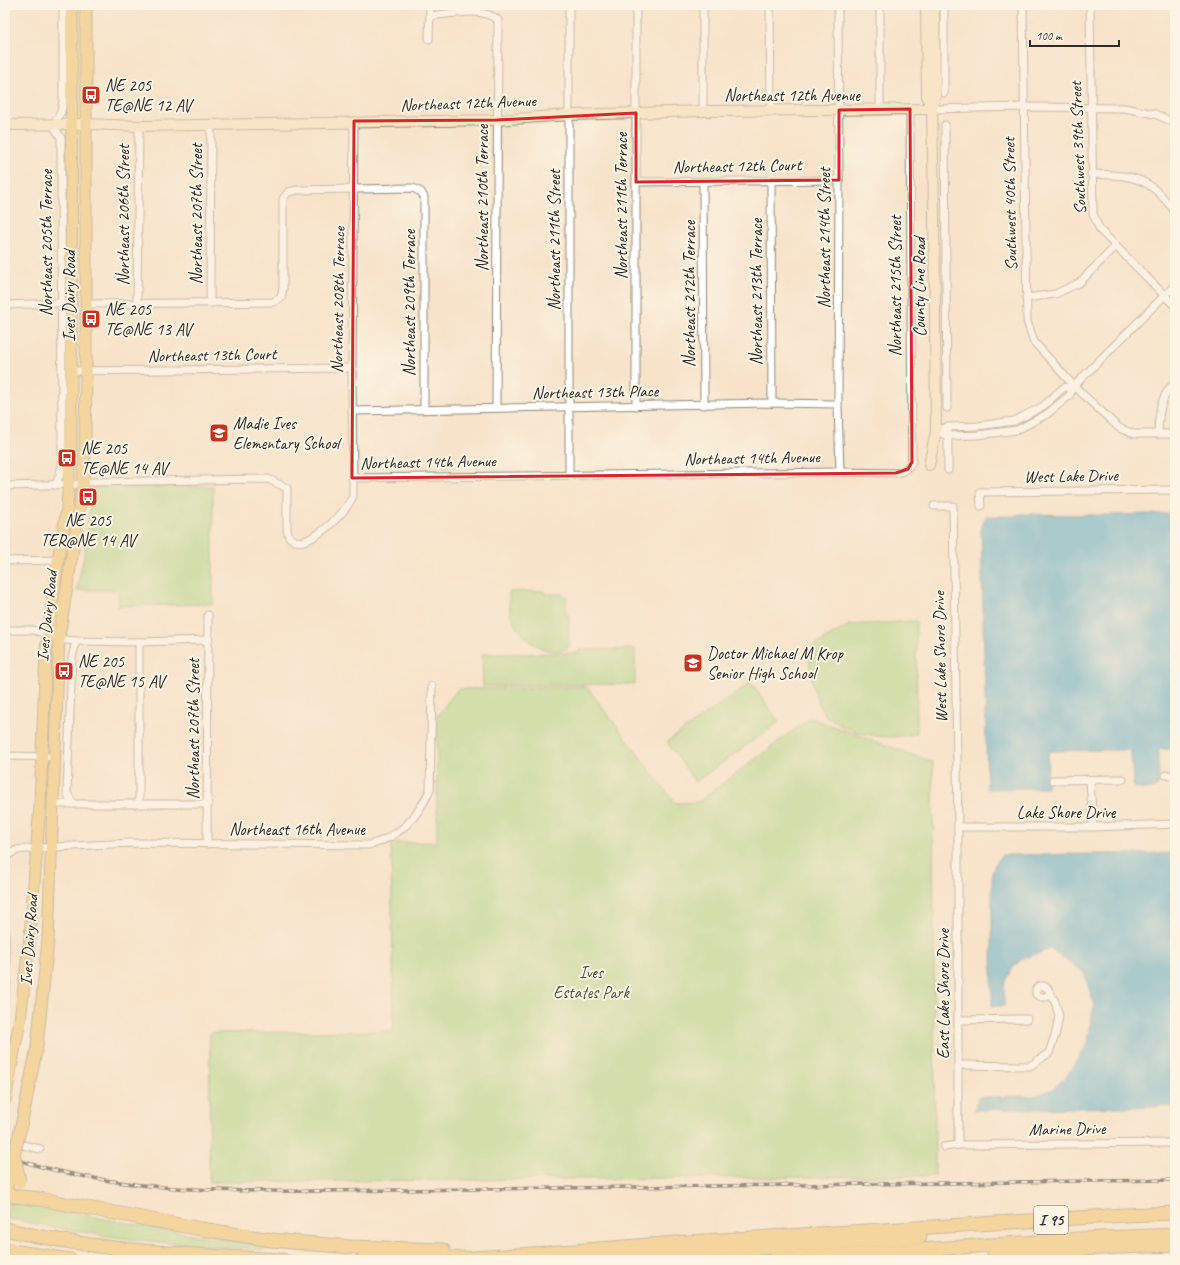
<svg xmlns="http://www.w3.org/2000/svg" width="1180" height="1265" viewBox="0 0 1180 1265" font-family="Caveat,sans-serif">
	<rect width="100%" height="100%" fill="#fcf5e5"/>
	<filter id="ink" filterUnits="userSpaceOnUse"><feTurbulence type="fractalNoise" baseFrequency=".025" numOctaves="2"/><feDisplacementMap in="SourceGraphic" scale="8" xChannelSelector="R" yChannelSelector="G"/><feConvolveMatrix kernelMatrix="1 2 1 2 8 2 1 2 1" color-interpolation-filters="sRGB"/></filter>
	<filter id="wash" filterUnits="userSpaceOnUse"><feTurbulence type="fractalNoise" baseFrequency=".012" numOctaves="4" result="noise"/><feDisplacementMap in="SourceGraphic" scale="16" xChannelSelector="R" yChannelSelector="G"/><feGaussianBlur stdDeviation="0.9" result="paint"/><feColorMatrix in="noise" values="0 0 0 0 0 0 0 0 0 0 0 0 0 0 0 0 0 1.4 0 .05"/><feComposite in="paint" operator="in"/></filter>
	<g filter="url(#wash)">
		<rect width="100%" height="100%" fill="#f7e3ca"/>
		<!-- green -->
		<g fill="#a6d886" stroke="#688258">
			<path d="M 213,486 L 213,604 L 118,606 L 118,590 L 77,590 L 85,550 L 92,488 Z"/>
			<path d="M 544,591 L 544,594 L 563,594 L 566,597 L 566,615 L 569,615 L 569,647 C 567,648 564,650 561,651 C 541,654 518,635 512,617 C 509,609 509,600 509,592 Z"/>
			<path d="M 916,621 L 917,733 C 892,741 863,736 840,725 C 836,723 830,721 827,717 C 811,697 811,671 808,647 L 817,644 L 849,625 Z"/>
			<path d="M 635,649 L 635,684 L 483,686 L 482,654 L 579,653 L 579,650 Z"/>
			<path d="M 751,682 L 779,722 L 695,782 L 667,742 Z"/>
			<path d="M 587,687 L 675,803 L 698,802 L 810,718 L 933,762 L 935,1176 L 209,1182 L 210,1033 L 394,1031 L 391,843 L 437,842 L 437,716 L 458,689 Z"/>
			<path d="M 10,1202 L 166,1230 L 257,1245 L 272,1244 L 317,1250 L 317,1252 C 255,1249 193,1246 131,1239 C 89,1234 47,1226 5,1218 Z"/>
		</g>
		<!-- water -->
		<g fill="#4eaacd" stroke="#3c6a7c">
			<path d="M 1175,513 L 1175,749 L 1160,749 L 1158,752 L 1159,776 L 1158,786 C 1151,791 1142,790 1134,787 L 1133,784 L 1131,753 L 1129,750 L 1051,751 L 1048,754 L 1047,788 L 987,789 L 981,529 L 986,516 L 1013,516 L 1020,514 L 1110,515 Z"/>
			<path d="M 1175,853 L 1175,1106 L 975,1110 L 978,1097 L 1034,1096 L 1053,1089 L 1066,1077 L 1088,1043 L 1094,1004 L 1084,973 L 1051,949 L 1022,959 L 1012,969 L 1004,986 L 1004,1006 L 992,1006 L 992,870 L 1001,855 Z"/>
		</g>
	</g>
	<g filter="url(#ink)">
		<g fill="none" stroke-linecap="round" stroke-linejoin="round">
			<!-- street casing -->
			<g stroke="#91877a" stroke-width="9">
				<g id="street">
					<path d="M 569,5 L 569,476"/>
					<path d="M 636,5 L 636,406"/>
					<path d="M 703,5 L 703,111"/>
					<path d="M 770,5 L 771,110"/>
					<path d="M 838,5 L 839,180 L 838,404 L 840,472"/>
					<path d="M 944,5 L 944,93"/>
					<path d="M 1023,5 L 1027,321 L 1034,342 L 1074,386 L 1119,428 L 1134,434 L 1175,434"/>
					<path d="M 1090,5 L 1093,214 L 1100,230 L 1175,306"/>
					<path d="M 430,16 C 450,14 481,6 498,20 L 496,408"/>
					<path d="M 429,39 L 430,5"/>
					<path d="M 932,109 L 1029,107 L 1124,108 L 1155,114 L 1175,123"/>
					<path d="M 880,110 L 880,5"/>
					<path d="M 945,125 L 947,408"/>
					<path d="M 1091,174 C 1112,175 1136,174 1153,188 C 1161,194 1168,203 1175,211"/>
					<path d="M 771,181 L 772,403"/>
					<path d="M 636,182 L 839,180"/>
					<path d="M 703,182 L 704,405"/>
					<path d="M 1026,298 L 1055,294 L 1079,283 L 1116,246"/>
					<path d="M 210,303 L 211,124"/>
					<path d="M 86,304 L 273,302 L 281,298 L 283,288 L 283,199 L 288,192 L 298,190 L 413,188 L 421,192 L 424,197 L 424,409"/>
					<path d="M 137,304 L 139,126"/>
					<path d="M 5,305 L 61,303"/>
					<path d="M 73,371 L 352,368"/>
					<path d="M 352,411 L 772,403 L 838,404"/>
					<path d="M 936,431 L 948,436 L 978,435 L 1017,430 L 1047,414 L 1069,396 L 1074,386 L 1175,285"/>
					<path d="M 936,431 L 947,427 L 978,426 L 1014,421 L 1042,407 L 1063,388 L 1074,386"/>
					<path d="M 1158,434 C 1159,413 1159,398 1175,382"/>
					<path d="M 948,470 L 948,432"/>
					<path d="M 352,478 L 840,472 L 896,473 C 904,472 907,469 912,462 L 910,109"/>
					<path d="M 55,485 L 60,475 L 62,464 L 61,138 L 53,125 L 61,112 L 63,101 L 63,5"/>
					<path d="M 5,486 L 83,484 L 89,482 L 268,479 L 287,488 L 287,530 L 289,537 L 295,541 C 298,541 302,542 304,541 C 321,536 346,512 353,496 L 352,368 L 354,121"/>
					<path d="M 934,506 L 953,506 L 958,827 L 958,1145 L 944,1147"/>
					<path d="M 981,506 L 980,492 L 1175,490"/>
					<path d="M 5,561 L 58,560"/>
					<path d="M 5,630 L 33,630 L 65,640 L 76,641 L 139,642 L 209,640"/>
					<path d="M 139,642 L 139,803"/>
					<path d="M 5,756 L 55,757"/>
					<path d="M 1166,775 L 1175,775"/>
					<path d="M 1053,780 L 1123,779"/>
					<path d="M 1090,780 L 1093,827"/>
					<path d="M 54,804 L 208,804"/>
					<path d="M 73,804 L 67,793 L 72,658 L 76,641"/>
					<path d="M 958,827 L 1093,827 L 1175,824"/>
					<path d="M 207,844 L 208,615"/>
					<path d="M 5,860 L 8,855 L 17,850 L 36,848 L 131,843 L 369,845 C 400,837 417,818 430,790 L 432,686"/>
					<path d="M 5,931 L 7,982 L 5,993"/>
					<path d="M 958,1020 L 1027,1019"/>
					<path d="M 959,1065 L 1030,1066 L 1049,1053 L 1056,1032 L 1059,1016 L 1055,1002 L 1048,989 L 1044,986 L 1039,986 L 1036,989 L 1036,994 C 1041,998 1046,998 1051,994"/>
					<path d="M 5,1141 L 40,1149"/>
					<path d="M 958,1145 L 1175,1143"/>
				</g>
			</g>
			<!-- secondary casing -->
			<g stroke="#91877a" stroke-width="12">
				<g id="secondary">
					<path d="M 926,5 L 927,96 L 932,109"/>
					<path d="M 5,125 L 86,124 L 139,126 L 497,120 L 569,115 L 703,111 L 932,109"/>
					<path d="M 929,465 L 936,431 L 934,208 L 932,109 L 935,96 L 934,5"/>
				</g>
			</g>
			<!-- primary casing -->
			<g stroke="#91877a" stroke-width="13">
				<g id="primary">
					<path d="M 5,1100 L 20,1020 L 30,937 L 40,805 L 46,650 L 58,560 L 67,509 L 71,446 L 72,5"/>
					<path d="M 21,1126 L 37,1047 L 48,940 L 59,637 L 83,484 L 85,446 L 86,371 L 86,5"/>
					<path d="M 5,1196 L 9,1178"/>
				</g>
			</g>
			<!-- highway casing -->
			<g stroke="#91877a" stroke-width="15">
				<g id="highway">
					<path d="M 5,1195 L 39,1199 L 201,1229 L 272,1240 L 350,1247 L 443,1250"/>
					<path d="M 5,1229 C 95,1251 190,1255 283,1260"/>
					<path d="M 5,1250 L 70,1260"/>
					<path d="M 994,1254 L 1118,1247 L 1175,1245"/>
					<path d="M 362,1260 L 473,1258 L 547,1253 L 689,1242 L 1125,1215 L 1175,1213"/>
					<path d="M 579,1260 L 920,1237"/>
					<path d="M 774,1260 L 1079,1239 L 1175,1235"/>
				</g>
			</g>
			<!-- street -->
			<use href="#street" stroke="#fff" stroke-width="7"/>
			<!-- secondary -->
			<use href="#secondary" stroke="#f9e7c3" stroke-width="10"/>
			<!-- primary -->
			<use href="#primary" stroke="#f1c369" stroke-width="11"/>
			<!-- highway -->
			<use href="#highway" stroke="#f1c369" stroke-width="13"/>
			<!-- rail casing -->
			<g stroke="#2b2b2b" stroke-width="3.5">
				<path id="rail" d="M 5,1156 C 110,1191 213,1192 323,1191 L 1175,1180"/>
			</g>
			<!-- rail -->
			<use href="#rail" stroke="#fcf5e5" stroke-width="2" stroke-dasharray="6" stroke-linecap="butt"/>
			<!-- primary-bridge casing -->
			<g stroke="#91877a" stroke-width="13" stroke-linecap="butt">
				<path id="primary-bridge" d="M 9,1178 L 21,1126"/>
			</g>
			<!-- highway-bridge casing -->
			<g stroke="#91877a" stroke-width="15" stroke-linecap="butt">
				<path id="highway-bridge" d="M 14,1158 L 19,1181"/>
			</g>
			<!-- primary-bridge -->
			<use href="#primary-bridge" stroke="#f1c369" stroke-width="11"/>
			<!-- highway-bridge -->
			<use href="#highway-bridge" stroke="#f1c369" stroke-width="13"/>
		</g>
	</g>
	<!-- marked area -->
	<path d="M0 0H1180V1265H0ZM 910,109 L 912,462 L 908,469 L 896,473 L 352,478 L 354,121 L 497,120 L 636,113 L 636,182 L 839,180 L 839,110 Z" fill="#f7e3ca" fill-opacity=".55" fill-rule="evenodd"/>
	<path fill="none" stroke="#d62828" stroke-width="3" stroke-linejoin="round" d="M 910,109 L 912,462 L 908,469 L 896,473 L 352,478 L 354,121 L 497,120 L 636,113 L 636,182 L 839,180 L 839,110 Z"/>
	<!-- icons -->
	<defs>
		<g id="bus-square" transform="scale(1)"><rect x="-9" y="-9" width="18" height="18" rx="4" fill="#c8321e" stroke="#fcf5e5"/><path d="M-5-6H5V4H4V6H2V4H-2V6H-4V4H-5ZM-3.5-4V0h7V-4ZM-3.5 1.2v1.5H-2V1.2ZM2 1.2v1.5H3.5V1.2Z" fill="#fff"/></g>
		<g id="school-square" transform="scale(1)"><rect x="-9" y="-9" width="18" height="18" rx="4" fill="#c8321e" stroke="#fcf5e5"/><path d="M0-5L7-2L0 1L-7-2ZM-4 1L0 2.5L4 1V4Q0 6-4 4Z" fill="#fff"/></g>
	</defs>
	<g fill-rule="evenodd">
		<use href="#bus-square" x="91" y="95"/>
		<use href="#bus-square" x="91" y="319"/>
		<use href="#school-square" x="219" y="433"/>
		<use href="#bus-square" x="67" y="458"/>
		<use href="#bus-square" x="88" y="497"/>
		<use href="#school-square" x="693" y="663"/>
		<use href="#bus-square" x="64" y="671"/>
	</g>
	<g text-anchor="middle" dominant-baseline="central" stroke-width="4" stroke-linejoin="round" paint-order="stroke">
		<!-- shield labels -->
		<rect fill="#fcf5e5" stroke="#6a6863" stroke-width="1" x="1034" y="1206" width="34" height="28" rx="3"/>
		<g font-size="16" font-weight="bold" fill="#2b2b2b">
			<text x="1051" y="1220">I 95</text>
		</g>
		<!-- poi labels -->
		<g font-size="17" fill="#2b2b2b" stroke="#fcf5e5" text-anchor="start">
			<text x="105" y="85">NE 205<tspan x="105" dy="20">TE@NE 12 AV</tspan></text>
			<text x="105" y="309">NE 205<tspan x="105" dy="20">TE@NE 13 AV</tspan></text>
			<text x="233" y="423">Madie Ives<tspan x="233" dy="20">Elementary School</tspan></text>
			<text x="81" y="448">NE 205<tspan x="81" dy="20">TE@NE 14 AV</tspan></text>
			<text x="88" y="520" text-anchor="middle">NE 205<tspan x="88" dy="20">TER@NE 14 AV</tspan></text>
			<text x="707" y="653">Doctor Michael M Krop<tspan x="707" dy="20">Senior High School</tspan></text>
			<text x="78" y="661">NE 205<tspan x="78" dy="20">TE@NE 15 AV</tspan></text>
		</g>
		<!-- street labels -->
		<g font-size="17" fill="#2b2b2b" stroke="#fcf5e5">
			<text x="792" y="95">Northeast 12th Avenue</text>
			<text transform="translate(468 103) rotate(-2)">Northeast 12th Avenue</text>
			<text transform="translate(1078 148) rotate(-92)">Southwest 39th Street</text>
			<text transform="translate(737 166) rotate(-1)">Northeast 12th Court</text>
			<text transform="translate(482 198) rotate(-90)">Northeast 210th Terrace</text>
			<text transform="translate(1010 204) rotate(-91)">Southwest 40th Street</text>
			<text transform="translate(621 206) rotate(-90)">Northeast 211th Terrace</text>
			<text transform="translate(196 214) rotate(-90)">Northeast 207th Street</text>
			<text transform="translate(123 215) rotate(-90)">Northeast 206th Street</text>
			<text transform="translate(824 238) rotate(-90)">Northeast 214th Street</text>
			<text transform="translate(554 240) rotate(-90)">Northeast 211th Street</text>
			<text transform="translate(46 243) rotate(-90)">Northeast 205th Terrace</text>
			<text transform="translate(895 286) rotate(-90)">Northeast 215th Street</text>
			<text transform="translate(919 287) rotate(-90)">County Line Road</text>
			<text transform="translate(756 292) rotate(-90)">Northeast 213th Terrace</text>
			<text transform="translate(689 294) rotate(-90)">Northeast 212th Terrace</text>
			<text transform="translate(69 296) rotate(-90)">Ives Dairy Road</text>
			<text transform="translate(338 300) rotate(-89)">Northeast 208th Terrace</text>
			<text transform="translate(409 303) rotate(-90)">Northeast 209th Terrace</text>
			<text transform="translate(212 355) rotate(-1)">Northeast 13th Court</text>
			<text transform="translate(595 392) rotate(-1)">Northeast 13th Place</text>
			<text transform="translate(752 458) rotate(-1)">Northeast 14th Avenue</text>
			<text transform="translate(428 462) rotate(-1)">Northeast 14th Avenue</text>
			<text transform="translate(1071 476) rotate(-1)">West Lake Drive</text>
			<text transform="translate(47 616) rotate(-84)">Ives Dairy Road</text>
			<text transform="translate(940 657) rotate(-91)">West Lake Shore Drive</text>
			<text transform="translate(193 729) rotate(-90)">Northeast 207th Street</text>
			<text x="1066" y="812">Lake Shore Drive</text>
			<text x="297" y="829">Northeast 16th Avenue</text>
			<text transform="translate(29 940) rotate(-86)">Ives Dairy Road</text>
			<text transform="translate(943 994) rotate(-90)">East Lake Shore Drive</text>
			<text transform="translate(1067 1129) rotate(-1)">Marine Drive</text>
		</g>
		<!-- park labels -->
		<g font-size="17" fill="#4a5642" stroke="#fcf5e5">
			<text x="591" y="972">Ives<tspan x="591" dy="20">Estates Park</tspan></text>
		</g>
	</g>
	<!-- margin -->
	<rect width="1180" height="1265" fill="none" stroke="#fcf5e5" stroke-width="20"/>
	<!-- scale -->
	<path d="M1030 40v6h89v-6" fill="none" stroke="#2b2b2b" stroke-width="2"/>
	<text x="1036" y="40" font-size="12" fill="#2b2b2b" stroke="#fcf5e5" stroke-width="3" paint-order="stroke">100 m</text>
</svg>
